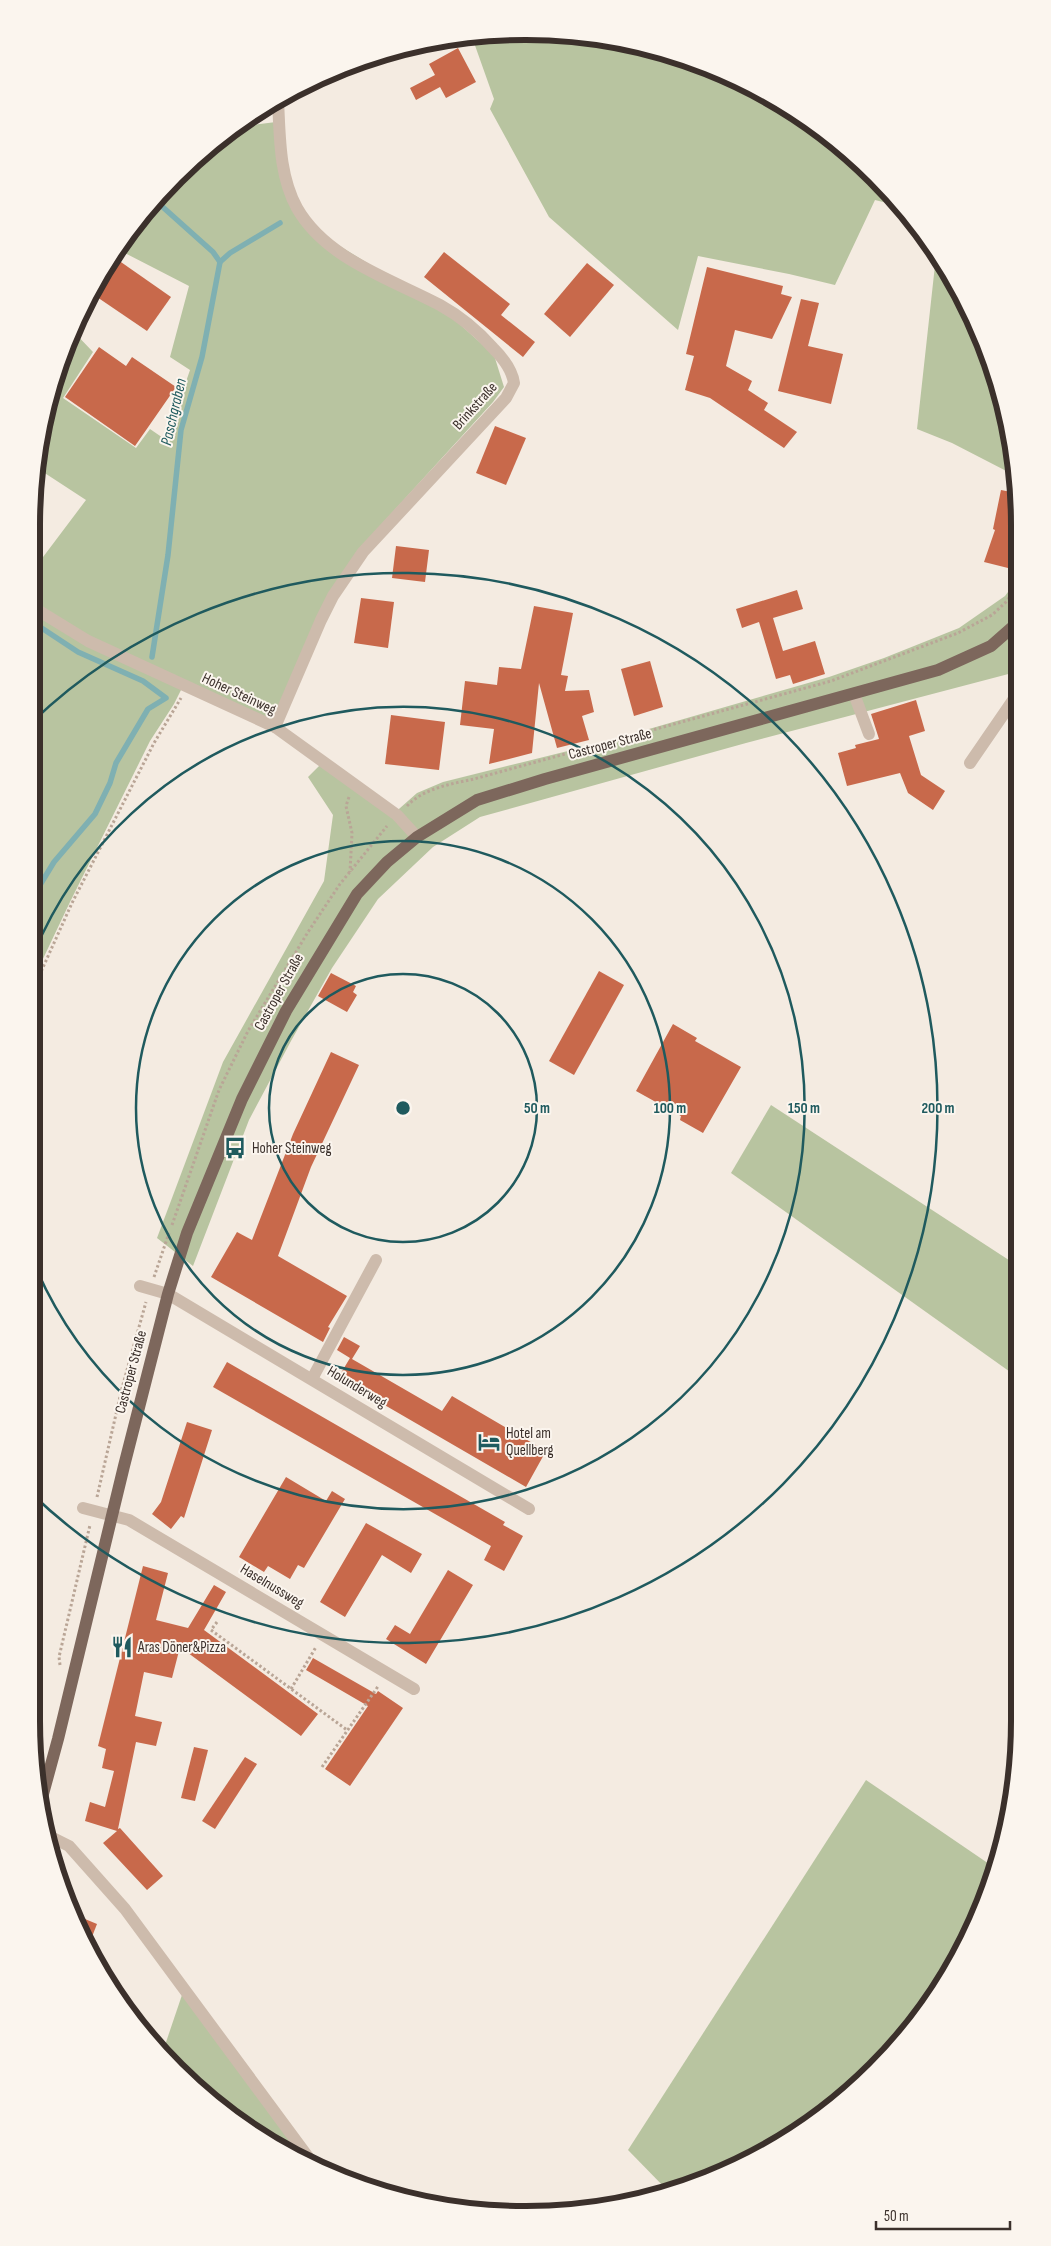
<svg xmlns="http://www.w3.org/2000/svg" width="1051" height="2246" viewBox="0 0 1051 2246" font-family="'Sofia Sans Condensed',sans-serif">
	<rect width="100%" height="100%" fill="#f4ebe1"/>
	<!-- green -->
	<g fill="#b8c4a0">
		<path d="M 525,31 L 622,41 L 714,69 L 826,133 L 899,206 L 875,200 L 835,285 L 789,274 L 698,256 L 678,330 L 549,217 L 490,109 L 494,99 L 472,37 Z"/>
		<path d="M 276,122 L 279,160 L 312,229 L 444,310 L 494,355 L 504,387 L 493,402 L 360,548 L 274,725 L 90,639 L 31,603 L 31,573 L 86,500 L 37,468 L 41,429 L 72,330 L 93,352 L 63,398 L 136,448 L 150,429 L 166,440 L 190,370 L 170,357 L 189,286 L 119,250 L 104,270 L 114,251 L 176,176 L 235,127 Z"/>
		<path d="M 936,256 L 982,336 L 1015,461 L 1016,476 L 952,443 L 917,429 Z"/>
		<path d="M 1011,588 L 1016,593 L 1016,672 L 746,743 L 480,817 L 433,847 L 378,899 L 332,968 L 291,1041 L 249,1120 L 193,1266 L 157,1238 L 223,1062 L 324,881 L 333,815 L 308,777 L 322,763 L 391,816 L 417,793 L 443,782 L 604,742 L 829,677 L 884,658 L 959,628 L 1005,596 Z"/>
		<path d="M 31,610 L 182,688 L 174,704 L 150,741 L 70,902 L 31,984 Z"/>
		<path d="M 771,1105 L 1018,1266 L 1019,1367 L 1013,1374 L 731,1173 Z"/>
		<path d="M 866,1780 L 995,1868 L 982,1909 L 953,1968 L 897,2047 L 827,2112 L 772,2149 L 684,2189 L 669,2192 L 628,2150 Z"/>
		<path d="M 183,1992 L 306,2161 L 279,2149 L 224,2112 L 162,2054 Z"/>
	</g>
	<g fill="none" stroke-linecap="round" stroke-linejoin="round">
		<!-- stream -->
		<g stroke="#7fb0b2" stroke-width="5.5">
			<path d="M 220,262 L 230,253 L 280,223"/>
			<path d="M 152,657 L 168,555 L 181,430 L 202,357 L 220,262 L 213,252 L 156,201"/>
			<path d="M 31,910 L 36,902 L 40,885 L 54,862 L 95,814 L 110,783 L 116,763 L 148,709 L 166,698 L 143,681 L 78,652 L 31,621"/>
		</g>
	</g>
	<!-- building -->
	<g fill="#c8694b">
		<path d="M 458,48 L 476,82 L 446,98 L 440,87 L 416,100 L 410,88 L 435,75 L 429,64 Z"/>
		<path d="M 444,252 L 510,304 L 501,315 L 535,342 L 523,357 L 424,277 Z"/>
		<path d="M 118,260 L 171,297 L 147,331 L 94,295 Z"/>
		<path d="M 587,263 L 614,285 L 570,337 L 544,314 Z"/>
		<path d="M 707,267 L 783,286 L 781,294 L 792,297 L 772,339 L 735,330 L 726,366 L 752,381 L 748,390 L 768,403 L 764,410 L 797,432 L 784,448 L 710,398 L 685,390 L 694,356 L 686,354 Z"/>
		<path d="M 801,299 L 819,303 L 808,346 L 843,354 L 831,404 L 778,391 Z"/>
		<path d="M 99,347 L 126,366 L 132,357 L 176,387 L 135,446 L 65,397 Z"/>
		<path d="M 495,426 L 526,438 L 506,485 L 476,473 Z"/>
		<path d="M 1001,490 L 1016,493 L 1016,570 L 984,562 L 995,530 L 993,529 Z"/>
		<path d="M 396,546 L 429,550 L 425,582 L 392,578 Z"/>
		<path d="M 797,590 L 803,609 L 773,618 L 783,651 L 815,641 L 825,674 L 793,684 L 790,675 L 776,679 L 759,622 L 742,628 L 736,609 Z"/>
		<path d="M 361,598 L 394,602 L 388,648 L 354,643 Z"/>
		<path d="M 534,606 L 573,613 L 561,675 L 568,676 L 565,691 L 589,690 L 594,712 L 582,716 L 589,740 L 557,748 L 539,683 L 532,753 L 489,764 L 494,729 L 460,725 L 465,681 L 497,685 L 499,667 L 521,669 Z"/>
		<path d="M 650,661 L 663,707 L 634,716 L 621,669 Z"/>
		<path d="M 916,700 L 925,731 L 909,736 L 921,775 L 945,791 L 933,810 L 908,793 L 900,773 L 847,786 L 838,753 L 856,748 L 855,745 L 879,739 L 871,714 Z"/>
		<path d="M 391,715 L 445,722 L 439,770 L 385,764 Z"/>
		<path d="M 599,971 L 624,985 L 574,1075 L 549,1061 Z"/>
		<path d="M 331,973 L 356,986 L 353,992 L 357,995 L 347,1012 L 318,996 Z"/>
		<path d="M 673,1024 L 697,1038 L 695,1041 L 741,1067 L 703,1133 L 680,1120 L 681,1116 L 636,1091 Z"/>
		<path d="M 331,1052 L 359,1065 L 311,1167 L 278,1256 L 347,1296 L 328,1327 L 330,1328 L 323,1342 L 211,1277 L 237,1232 L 252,1240 L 293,1134 Z"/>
		<path d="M 344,1337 L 360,1346 L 352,1359 L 442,1411 L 452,1396 L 546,1451 L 526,1487 L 338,1378 L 350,1358 L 337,1350 Z"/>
		<path d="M 227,1362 L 505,1522 L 503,1525 L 523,1536 L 504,1571 L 484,1560 L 491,1546 L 213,1387 Z"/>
		<path d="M 187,1422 L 212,1430 L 184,1518 L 181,1516 L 171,1529 L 152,1514 L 161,1502 Z"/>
		<path d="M 286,1477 L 326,1501 L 332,1491 L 345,1499 L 304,1568 L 298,1565 L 290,1579 L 268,1566 L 264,1572 L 239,1557 Z"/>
		<path d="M 366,1523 L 422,1554 L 411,1573 L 382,1555 L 345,1617 L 320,1602 Z"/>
		<path d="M 143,1566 L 168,1573 L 156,1620 L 188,1628 L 214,1585 L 226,1592 L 204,1630 L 318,1714 L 301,1736 L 180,1647 L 172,1678 L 144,1672 L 135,1716 L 162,1722 L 156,1746 L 136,1742 L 118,1829 L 120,1828 L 163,1876 L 147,1890 L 103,1843 L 117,1831 L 85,1821 L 90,1802 L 105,1807 L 114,1771 L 102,1768 L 106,1749 L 98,1746 Z"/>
		<path d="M 448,1570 L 473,1585 L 426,1664 L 386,1639 L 395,1625 L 410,1634 Z"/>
		<path d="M 313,1658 L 376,1694 L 378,1691 L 403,1708 L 350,1786 L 325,1769 L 368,1706 L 306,1670 Z"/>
		<path d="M 194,1747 L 208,1750 L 195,1801 L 181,1798 Z"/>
		<path d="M 245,1757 L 257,1764 L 215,1829 L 202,1821 Z"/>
		<path d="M 73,1914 L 97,1924 L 88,1947 L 80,1930 Z"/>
	</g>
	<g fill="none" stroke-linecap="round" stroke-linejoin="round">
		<!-- path -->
		<g stroke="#b9a596" stroke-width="3" stroke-dasharray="2.5 2.5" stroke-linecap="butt">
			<path d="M 349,797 L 346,806 L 352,833 L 350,872"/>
			<path d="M 407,806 C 424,788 451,784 474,779 L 831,681 L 958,633 L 992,615 L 1006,602 L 1016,588"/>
			<path d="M 31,994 L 72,903 L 154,743 L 181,698"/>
			<path d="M 172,1225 L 219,1090 L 248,1031 L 308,932 L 340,884 L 387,826"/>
			<path d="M 154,1277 L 169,1233"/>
			<path d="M 97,1497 L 122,1388 L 146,1302"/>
			<path d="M 217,1622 L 211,1630 L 347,1730"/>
			<path d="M 60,1665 L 59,1657 L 90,1525"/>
			<path d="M 291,1689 L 316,1647"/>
			<path d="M 322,1767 L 379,1685"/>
		</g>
		<!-- minor -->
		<g stroke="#cdbbac" stroke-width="12">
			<path d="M 31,606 L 88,641 L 275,727 L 397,815 L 417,837"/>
			<path d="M 854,694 L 869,734"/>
			<path d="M 275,727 L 321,620 L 333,596 L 363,552 L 506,398 L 514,383 C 512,369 503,358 493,348 C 478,331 460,316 440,305 C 391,279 326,259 297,208 C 279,175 280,137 278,100"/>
			<path d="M 970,763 L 1016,696"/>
			<path d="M 140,1286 L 168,1294 L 529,1509"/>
			<path d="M 312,1379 L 376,1260"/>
			<path d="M 83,1508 L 129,1520 L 414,1689"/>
			<path d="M 45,1834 L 69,1846 L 125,1909 L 314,2165"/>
		</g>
		<!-- major -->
		<path stroke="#7d675c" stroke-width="12" d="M 40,1805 L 58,1739 L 124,1466 L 168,1294 L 187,1233 L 242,1099 L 286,1011 L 357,894 L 387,862 L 417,837 L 477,800 L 545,779 L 938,670 L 991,646 L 1016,624"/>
	</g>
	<!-- distance rings -->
	<g fill="none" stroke="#1f5a5e" stroke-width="2.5">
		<circle cx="403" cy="1108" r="134"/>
		<circle cx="403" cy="1108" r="267"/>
		<path d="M33 955A401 401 0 1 1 33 1261"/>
		<path d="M31 723A535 535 0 1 1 31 1493"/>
	</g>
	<!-- icons -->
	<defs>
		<g id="bus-bare" transform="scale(1.725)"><path d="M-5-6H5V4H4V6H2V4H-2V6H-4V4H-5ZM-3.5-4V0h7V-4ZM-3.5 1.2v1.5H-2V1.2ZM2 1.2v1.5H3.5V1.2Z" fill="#1f5a5e" stroke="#fbf5ee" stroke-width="2.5" paint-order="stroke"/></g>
		<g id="hotel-bare" transform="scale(1.725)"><path d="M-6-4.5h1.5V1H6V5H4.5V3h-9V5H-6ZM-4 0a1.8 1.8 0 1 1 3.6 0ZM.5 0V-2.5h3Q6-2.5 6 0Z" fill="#1f5a5e" stroke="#fbf5ee" stroke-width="2.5" paint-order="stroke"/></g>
		<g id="restaurant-bare" transform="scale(1.725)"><path d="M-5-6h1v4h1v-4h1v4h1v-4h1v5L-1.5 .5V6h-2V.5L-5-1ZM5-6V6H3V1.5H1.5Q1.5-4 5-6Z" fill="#1f5a5e" stroke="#fbf5ee" stroke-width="2.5" paint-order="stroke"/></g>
	</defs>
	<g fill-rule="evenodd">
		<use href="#bus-bare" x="235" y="1148"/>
		<use href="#hotel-bare" x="489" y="1442"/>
		<use href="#restaurant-bare" x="122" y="1647"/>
	</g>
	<g text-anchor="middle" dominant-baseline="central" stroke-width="4" stroke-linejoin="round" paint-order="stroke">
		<!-- street labels -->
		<g font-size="15" fill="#3b302b" stroke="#fbf5ee">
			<text transform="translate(475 406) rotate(-48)">Brinkstraße</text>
			<text transform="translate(239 694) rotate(25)">Hoher Steinweg</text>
			<text transform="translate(610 744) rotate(-15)">Castroper Straße</text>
			<text transform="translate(279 992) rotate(-61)">Castroper Straße</text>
			<text transform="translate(131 1372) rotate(-75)">Castroper Straße</text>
			<text transform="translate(357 1387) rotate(31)">Holunderweg</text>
			<text transform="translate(272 1586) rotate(31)">Haselnussweg</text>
		</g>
		<!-- poi labels -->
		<g font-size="15" fill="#3b302b" stroke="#fbf5ee" text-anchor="start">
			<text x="252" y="1148">Hoher Steinweg</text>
			<text x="506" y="1433">Hotel am<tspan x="506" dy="17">Quellberg</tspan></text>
			<text x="138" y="1647">Aras Döner&amp;Pizza</text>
		</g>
		<!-- water labels -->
		<g font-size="16" font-style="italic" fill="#1f5a5e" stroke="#fbf5ee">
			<text transform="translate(174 412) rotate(-77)">Paschgraben</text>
		</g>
	</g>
	<!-- crop -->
	<path d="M0 0H1051V2246H0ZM525 40H526A485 485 0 0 1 1011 525V1721A485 485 0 0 1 526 2206H525A485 485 0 0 1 40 1721V525A485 485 0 0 1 525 40Z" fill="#fbf5ee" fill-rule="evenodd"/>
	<path fill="none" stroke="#3b302b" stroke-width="6" d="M525 40H526A485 485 0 0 1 1011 525V1721A485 485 0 0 1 526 2206H525A485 485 0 0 1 40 1721V525A485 485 0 0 1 525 40Z"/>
	<circle cx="403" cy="1108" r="8" fill="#1f5a5e" stroke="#fbf5ee" stroke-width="2.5"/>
	<g font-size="15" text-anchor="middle" font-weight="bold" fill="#1f5a5e" stroke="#fbf5ee" stroke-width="4" stroke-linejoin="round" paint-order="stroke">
		<text x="537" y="1113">50 m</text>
		<text x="670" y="1113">100 m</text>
		<text x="804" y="1113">150 m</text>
		<text x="938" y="1113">200 m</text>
	</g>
	<!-- scale -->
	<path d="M876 2221v8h134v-8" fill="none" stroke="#3b302b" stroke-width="2.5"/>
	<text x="884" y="2221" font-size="15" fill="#3b302b" stroke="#fbf5ee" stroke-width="4" paint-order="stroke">50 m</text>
</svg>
